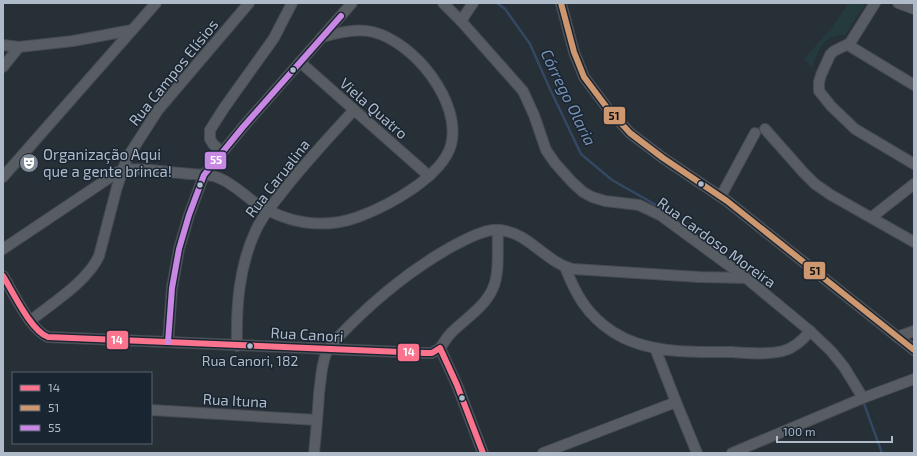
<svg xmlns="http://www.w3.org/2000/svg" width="917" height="456" viewBox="0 0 917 456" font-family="'Exo 2',sans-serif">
	<rect width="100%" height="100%" fill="#272f37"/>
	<!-- green -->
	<path fill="#243a3d" d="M 849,3 L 866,3 L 845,35 C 823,34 818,52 812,68 L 804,59 L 832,27 Z"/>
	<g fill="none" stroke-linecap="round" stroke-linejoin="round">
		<!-- stream -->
		<g stroke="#334862" stroke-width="2.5">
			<path d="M 497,3 L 505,9 L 530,44 L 550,89 L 581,154 L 612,180 L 672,214"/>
			<path d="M 863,401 L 882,453"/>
		</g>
		<!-- minor casing -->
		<g stroke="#464b51" stroke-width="12">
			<g id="minor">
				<path d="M 443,3 L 461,21 L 523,91 L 534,115 L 546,150 L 555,163 L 572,182 L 583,192 L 592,197 L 605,201 L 639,205 L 660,215 L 746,278 L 810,331 L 831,351 L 844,367 L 863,398"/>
				<path d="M 561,3 L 574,52 L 584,77 L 608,109 L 630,133 L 663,158 L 727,201 L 914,350"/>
				<path d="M 875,3 L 850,43 L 834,51 L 830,55 L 821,75 L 819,82 L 819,91 L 831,106 L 855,129 L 914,164"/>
				<path d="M 898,3 L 914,9"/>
				<path d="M 461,21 L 473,3"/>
				<path d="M 3,45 L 19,47 L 73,41 L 132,30"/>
				<path d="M 848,45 L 914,85"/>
				<path d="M 300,62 L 429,176"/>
				<path d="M 3,67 L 19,47"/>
				<path d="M 765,129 L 803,172 L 815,184 L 831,195 L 914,242"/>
				<path d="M 222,152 L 213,144 L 210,139 L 210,130 L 224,108 L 274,38 L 292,3"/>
				<path d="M 3,177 L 156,3"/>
				<path d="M 721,196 L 755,133"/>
				<path d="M 872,217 L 914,184"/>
				<path d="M 3,249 L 115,174 C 117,172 120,171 123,170 C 138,167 165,172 180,173 C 193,175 208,173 219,178 C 232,183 243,194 254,202 C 285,223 322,230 358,217 C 388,206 442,177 451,145 C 462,102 414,42 373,32 C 357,28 338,33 322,37"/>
				<path d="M 565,267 C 576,295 587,315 613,332 C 647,354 692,352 732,352 C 748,353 767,355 783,351 C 794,348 803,340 810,331"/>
				<path d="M 3,276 C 13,292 31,331 48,337 L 425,353 L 432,353 L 440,348 L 457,385 L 483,453"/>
				<path d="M 30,321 C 52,303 87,282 99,256 L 117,187 L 126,161 L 131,152 L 158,110 L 249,3"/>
				<path d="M 897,337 L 914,331"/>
				<path d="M 168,342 L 172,288 L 179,249 L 189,215 L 204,175 L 216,160 L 243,127 L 352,3"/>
				<path d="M 237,346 C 236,306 239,266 256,230 C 262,217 271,206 280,195 C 303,165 328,138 354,110"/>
				<path d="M 440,348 C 444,343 446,338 451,333 C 465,319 485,307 493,288 C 500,273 497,247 498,230"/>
				<path d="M 655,348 L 676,402 L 697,453"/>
				<path d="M 151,410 L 317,420"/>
				<path d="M 314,453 C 316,433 318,413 319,393 C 321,380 321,366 326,354 C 330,343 341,335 349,326 C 379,296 414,268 451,247 C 461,242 471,236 481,233 C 489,230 498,229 505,231 C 530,235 547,263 573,269 L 699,277 L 746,278"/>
				<path d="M 543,453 L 676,402"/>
				<path d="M 732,453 L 863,398 L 914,379"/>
			</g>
		</g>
		<!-- minor -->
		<use href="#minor" stroke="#585d64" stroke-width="10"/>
		<!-- bus-1 casing -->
		<g stroke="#1a2532" stroke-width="9">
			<path id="bus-1" d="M 3,276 C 13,292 31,331 48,337 L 425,353 L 432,353 L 440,348 L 457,385 L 483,453"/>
		</g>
		<!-- bus-2 casing -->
		<g stroke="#1a2532" stroke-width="9">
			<path id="bus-2" d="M 561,3 L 574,52 L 584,77 L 608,109 L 630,133 L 663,158 L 727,201 L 914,350"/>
		</g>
		<!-- bus-3 casing -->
		<g stroke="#1a2532" stroke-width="9">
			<path id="bus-3" d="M 168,342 L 172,288 L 179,249 L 189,215 L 204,175 L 216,160 L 243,127 L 341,16"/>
		</g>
		<!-- bus-1 -->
		<use href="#bus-1" stroke="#fc738d" stroke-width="6"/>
		<!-- bus-2 -->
		<use href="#bus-2" stroke="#cd976f" stroke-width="6"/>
		<!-- bus-3 -->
		<use href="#bus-3" stroke="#c787e3" stroke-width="6"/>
	</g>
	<!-- icons -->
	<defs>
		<g id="theatre-disc" transform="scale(1)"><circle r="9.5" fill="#808a96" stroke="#1a2532"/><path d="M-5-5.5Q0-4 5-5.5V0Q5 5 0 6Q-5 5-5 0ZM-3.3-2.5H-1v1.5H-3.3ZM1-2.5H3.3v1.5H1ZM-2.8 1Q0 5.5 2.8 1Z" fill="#fff"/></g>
	</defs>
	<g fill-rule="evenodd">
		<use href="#theatre-disc" x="29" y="163"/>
	</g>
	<!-- markers -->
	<g fill="#b0bbc9" stroke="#1a2532" stroke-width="1.5">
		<circle cx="293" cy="70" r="3.5"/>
		<circle cx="701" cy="184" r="3.5"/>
		<circle cx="200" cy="185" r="3.5"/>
		<circle cx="250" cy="346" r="3.5"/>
		<circle cx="462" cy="398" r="3.5"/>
	</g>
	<g text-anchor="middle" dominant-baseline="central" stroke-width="3" stroke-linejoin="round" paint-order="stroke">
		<!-- bus labels -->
		<g font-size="14" fill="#b0bbc9" stroke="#1a2532">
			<text x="250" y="360">Rua Canori, 182</text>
		</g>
		<!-- street labels -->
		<g font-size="15" fill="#b0bbc9" stroke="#1a2532">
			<text transform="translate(173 72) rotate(-51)">Rua Campos Elísios</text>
			<text transform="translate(374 108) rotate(41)">Viela Quatro</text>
			<text transform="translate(277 178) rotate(-52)">Rua Carualina</text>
			<text transform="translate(717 242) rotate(36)">Rua Cardoso Moreira</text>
			<text transform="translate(307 334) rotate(3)">Rua Canori</text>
			<text transform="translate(235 400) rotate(3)">Rua Ituna</text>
		</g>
		<!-- poi labels -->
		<g font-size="15" fill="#b0bbc9" stroke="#1a2532" text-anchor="start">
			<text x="43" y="154">Organização Aqui<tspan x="43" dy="17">que a gente brinca!</tspan></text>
		</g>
		<!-- water labels -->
		<g font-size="16" font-style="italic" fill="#7692b3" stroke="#1a2532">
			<text transform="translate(569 97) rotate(64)">Córrego Olaria</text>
		</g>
	</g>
	<g stroke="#1a2532" stroke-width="1.5">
		<rect x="603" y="106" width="23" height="19" rx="4" fill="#cd976f"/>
		<rect x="204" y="151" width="23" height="19" rx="4" fill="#c787e3"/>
		<rect x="803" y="261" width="23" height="19" rx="4" fill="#cd976f"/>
		<rect x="106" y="330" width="23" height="20" rx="4" fill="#fc738d"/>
		<rect x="397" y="343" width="23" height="19" rx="4" fill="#fc738d"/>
	</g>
	<g font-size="11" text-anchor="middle" font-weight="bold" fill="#fff">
		<text x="216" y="164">55</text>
		<text x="117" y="344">14</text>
		<text x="409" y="356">14</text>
	</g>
	<g font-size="11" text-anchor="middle" font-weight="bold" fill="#111">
		<text x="614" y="120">51</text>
		<text x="815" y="275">51</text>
	</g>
	<!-- border -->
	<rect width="917" height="456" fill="none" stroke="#b0bbc9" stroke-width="8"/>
	<!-- legend -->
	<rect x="12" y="372" width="140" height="72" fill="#1a2532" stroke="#56616e"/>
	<rect x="20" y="385" width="20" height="6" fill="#fc738d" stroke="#56616e"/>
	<text x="48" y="392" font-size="12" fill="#b0bbc9">14</text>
	<rect x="20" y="405" width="20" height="6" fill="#cd976f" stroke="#56616e"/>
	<text x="48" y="412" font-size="12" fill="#b0bbc9">51</text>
	<rect x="20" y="425" width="20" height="6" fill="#c787e3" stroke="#56616e"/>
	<text x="48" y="432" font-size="12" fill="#b0bbc9">55</text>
	<!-- scale -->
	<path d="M777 436v6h115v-6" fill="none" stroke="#b0bbc9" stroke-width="2"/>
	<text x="783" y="436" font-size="12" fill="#b0bbc9" stroke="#1a2532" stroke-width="3" paint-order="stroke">100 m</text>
</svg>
